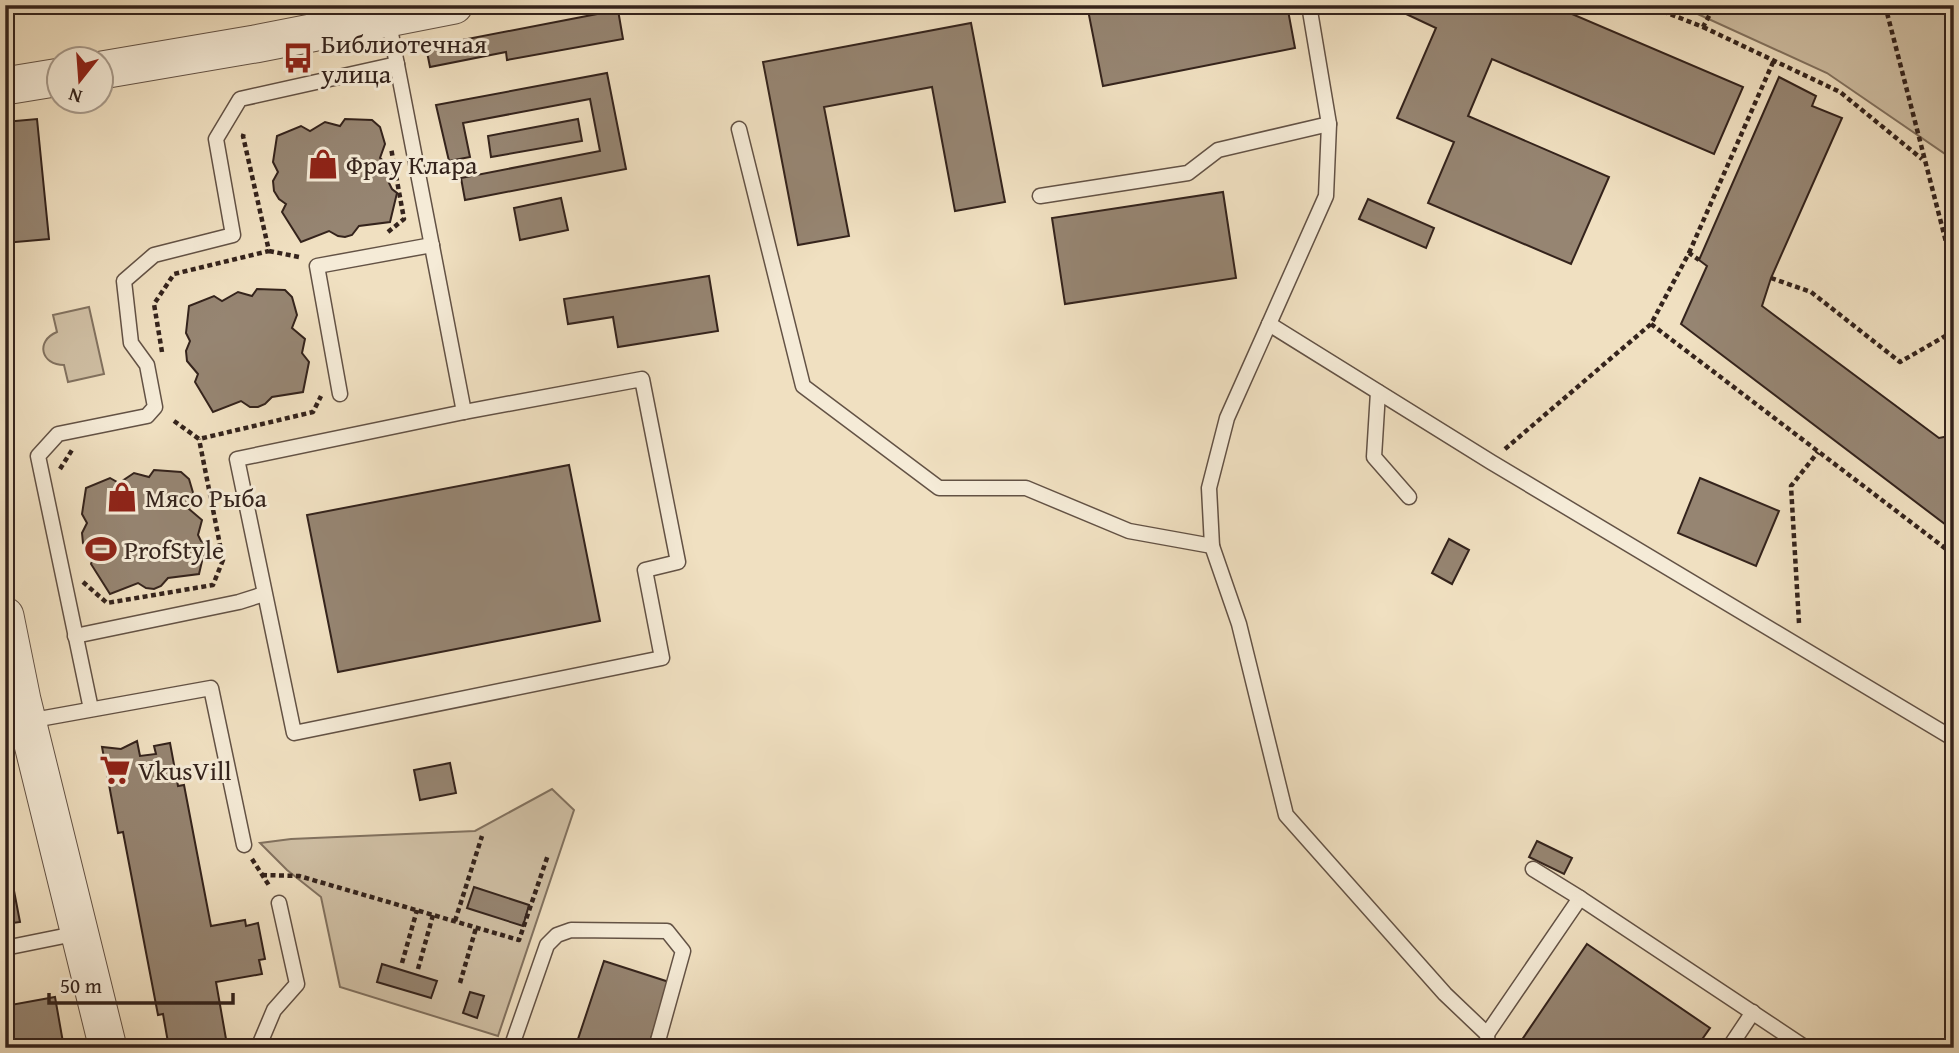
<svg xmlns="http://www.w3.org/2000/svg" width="1959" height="1053" viewBox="0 0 1959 1053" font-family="'Gentium Book Plus',serif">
	<rect width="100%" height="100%" fill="#f0e0c1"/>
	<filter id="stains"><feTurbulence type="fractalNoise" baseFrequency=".00286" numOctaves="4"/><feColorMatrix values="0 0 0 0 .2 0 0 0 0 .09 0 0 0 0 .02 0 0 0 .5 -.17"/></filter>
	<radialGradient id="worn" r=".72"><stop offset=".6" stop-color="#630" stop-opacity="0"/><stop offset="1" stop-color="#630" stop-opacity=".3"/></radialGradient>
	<!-- green -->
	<g fill="#d0c0a5" stroke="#827260" stroke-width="2">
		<path d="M 1678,5 L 1954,5 L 1954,160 L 1827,73 Z"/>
		<path d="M 89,307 L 104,374 L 68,382 L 64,365 C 41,365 35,341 57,332 L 53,315 Z"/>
		<path d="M 552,789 L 574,810 L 498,1036 L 340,987 L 321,897 L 287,870 L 260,843 L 291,839 L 475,831 Z"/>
	</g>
	<!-- building -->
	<g fill="#968572" stroke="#34231c" stroke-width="2">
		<path d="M 1087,5 L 1287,5 L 1295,48 L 1103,86 Z"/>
		<path d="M 1387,5 L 1551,5 L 1743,87 L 1714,154 L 1492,59 L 1468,116 L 1609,177 L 1571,264 L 1428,203 L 1454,142 L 1397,118 L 1436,28 Z"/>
		<path d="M 618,10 L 623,39 L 507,60 L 506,52 L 430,67 L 426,47 Z"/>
		<path d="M 971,23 L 1005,202 L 955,211 L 932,87 L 824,107 L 849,236 L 798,245 L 763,62 Z"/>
		<path d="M 607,73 L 626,169 L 465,200 L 461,178 L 600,151 L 590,99 L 463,123 L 470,157 L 449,161 L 436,105 Z"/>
		<path d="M 1779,77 L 1816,96 L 1812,106 L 1842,118 L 1771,278 L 1762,306 L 1939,438 L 1954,435 L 1954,531 L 1681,324 L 1707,266 L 1699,260 Z"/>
		<path d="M 37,119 L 49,239 L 5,243 L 5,122 Z"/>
		<path d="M 345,119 L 372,120 L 380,127 L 385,144 L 380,158 L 393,169 L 389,183 L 392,189 L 397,193 L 390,222 L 359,226 L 352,235 L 345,237 L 338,236 L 329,231 L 301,242 L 282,212 L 286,204 L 279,199 L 274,191 L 273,181 L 278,172 L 273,162 L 277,136 L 301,126 L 310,131 L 325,122 L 340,126 Z"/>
		<path d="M 578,119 L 582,141 L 491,157 L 488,136 Z"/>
		<path d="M 1223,192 L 1236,278 L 1065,304 L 1052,218 Z"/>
		<path d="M 561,198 L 568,230 L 520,240 L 514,208 Z"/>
		<path d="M 1368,199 L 1434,228 L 1426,248 L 1359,219 Z"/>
		<path d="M 709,276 L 718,331 L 618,347 L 613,317 L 568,324 L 564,299 Z"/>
		<path d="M 257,289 L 285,290 L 292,297 L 297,315 L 292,328 L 305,339 L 302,353 L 309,362 L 303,392 L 272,397 L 265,404 L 258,407 L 250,407 L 241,401 L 213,412 L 195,382 L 198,374 L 187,361 L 186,351 L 190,341 L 186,333 L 189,306 L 214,296 L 222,301 L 238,292 L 252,296 Z"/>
		<path d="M 569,465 L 600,621 L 338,672 L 307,515 Z"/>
		<path d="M 154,470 L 181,472 L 189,479 L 194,496 L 189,509 L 202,520 L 198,535 L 201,541 L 206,544 L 199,574 L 168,578 L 161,586 L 154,589 L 146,588 L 138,583 L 110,594 L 91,564 L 94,556 L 83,543 L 82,533 L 87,523 L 82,514 L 86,488 L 110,478 L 119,483 L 134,473 L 149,477 Z"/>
		<path d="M 1700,478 L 1779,511 L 1756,566 L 1678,533 Z"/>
		<path d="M 1449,539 L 1469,550 L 1452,584 L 1432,573 Z"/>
		<path d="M 137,741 L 140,756 L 156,754 L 154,746 L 170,743 L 178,786 L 184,785 L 211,926 L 245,920 L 246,926 L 258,923 L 265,959 L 259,960 L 262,974 L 216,982 L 226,1039 L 198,1044 L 199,1048 L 169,1048 L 163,1014 L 158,1015 L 123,832 L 118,833 L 102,747 L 121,749 Z"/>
		<path d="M 450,763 L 456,793 L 420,800 L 414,770 Z"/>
		<path d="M 1537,841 L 1572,858 L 1564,874 L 1529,857 Z"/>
		<path d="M 5,844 L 20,922 L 5,924 Z"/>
		<path d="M 474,887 L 529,905 L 523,926 L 467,908 Z"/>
		<path d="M 1587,944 L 1710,1028 L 1696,1048 L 1525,1048 L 1519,1044 Z"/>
		<path d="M 604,961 L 669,982 L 648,1048 L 575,1048 Z"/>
		<path d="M 382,964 L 437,981 L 431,998 L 377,982 Z"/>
		<path d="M 470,992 L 484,996 L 477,1018 L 463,1013 Z"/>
		<path d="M 55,997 L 64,1048 L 5,1048 L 5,1006 Z"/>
	</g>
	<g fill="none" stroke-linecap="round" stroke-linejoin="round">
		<!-- service casing -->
		<g stroke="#635245" stroke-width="17">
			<g id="service">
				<path d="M 388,18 L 464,412"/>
				<path d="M 739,129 L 803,386 L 939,488 L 1026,488 L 1129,531 L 1212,546"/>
				<path d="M 1040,196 L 1188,173 L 1218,150 L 1329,124"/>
				<path d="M 1269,324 L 1326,196 L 1329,124 L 1309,5"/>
				<path d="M 642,379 L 678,562 L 645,570 L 662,658 L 294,733 L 237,459 L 464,412 Z"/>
				<path d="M 1378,392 L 1374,457 L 1409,497"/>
				<path d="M 340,394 L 317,266 L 432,245"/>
				<path d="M 75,636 L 239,602 L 264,594"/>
				<path d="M 91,709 L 38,456 L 58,434 L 147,416 L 155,407 L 147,365 L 131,343 L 124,281 L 154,255 L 233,235 L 216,139 L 240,99 L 397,64"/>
				<path d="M 28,721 L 211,688 L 244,845"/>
				<path d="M 1533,869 L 1580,898"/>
				<path d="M 5,948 L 79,933"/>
				<path d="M 1487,1034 L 1580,898 L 1806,1048"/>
				<path d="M 258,1048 L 274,1010 L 297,984 L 279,903"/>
				<path d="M 511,1048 L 547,945 L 557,935 L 571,930 L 667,931 L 683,951 L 656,1048"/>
				<path d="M 1488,1048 L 1487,1034 L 1445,994 L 1286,815 L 1239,624 L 1212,546 L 1209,488 L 1227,418 L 1269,324 L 1491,462 L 1954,739"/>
				<path d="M 1729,1048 L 1753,1012"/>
			</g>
		</g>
		<!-- tertiary casing -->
		<g stroke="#635245" stroke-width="39">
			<g id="tertiary">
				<path d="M 102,70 L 255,44 L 454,5"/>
				<path d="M 5,86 L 60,77"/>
				<path d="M 5,616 L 22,700 L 108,1048"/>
			</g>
		</g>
		<!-- path -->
		<g stroke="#34231c" stroke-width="4.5" stroke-dasharray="5 3.5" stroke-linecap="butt">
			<path d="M 1647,5 L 1703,27 L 1715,5"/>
			<path d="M 1885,5 L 1954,273"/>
			<path d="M 1703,27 L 1840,92 L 1922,159"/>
			<path d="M 388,232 L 404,219 L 391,148"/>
			<path d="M 269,251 L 299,257"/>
			<path d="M 1689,253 L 1774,60"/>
			<path d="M 1771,278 L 1811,292 L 1900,362 L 1954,331"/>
			<path d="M 1651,324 L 1954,555"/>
			<path d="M 162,352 L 154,304 L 174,274 L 269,251 L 243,136 L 244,133"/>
			<path d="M 174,421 L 199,439 L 313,412 L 321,396"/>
			<path d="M 1505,449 L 1651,324 L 1689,253 L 1699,260"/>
			<path d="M 60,469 L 72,450"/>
			<path d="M 83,582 L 107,603 L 213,585 L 223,560 L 199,439"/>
			<path d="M 1799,623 L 1791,486 L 1818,452"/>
			<path d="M 252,859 L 270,887"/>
			<path d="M 262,875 L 299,876 L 519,940 L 548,855"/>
			<path d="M 455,921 L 482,836"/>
			<path d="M 402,963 L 417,910"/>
			<path d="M 418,969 L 433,915"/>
			<path d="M 460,983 L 476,928"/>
		</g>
		<!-- service -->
		<use href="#service" stroke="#f5ebd7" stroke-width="14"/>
		<!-- tertiary -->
		<use href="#tertiary" stroke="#f5ebd7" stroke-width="37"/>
	</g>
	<!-- icons -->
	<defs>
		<g id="bus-bare" transform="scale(2.415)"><path d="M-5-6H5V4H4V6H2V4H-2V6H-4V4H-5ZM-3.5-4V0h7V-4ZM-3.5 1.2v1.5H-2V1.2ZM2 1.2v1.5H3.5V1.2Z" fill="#8f2418" stroke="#f5ebd7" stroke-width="2.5" paint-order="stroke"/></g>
		<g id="shop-bare" transform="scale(2.415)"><path d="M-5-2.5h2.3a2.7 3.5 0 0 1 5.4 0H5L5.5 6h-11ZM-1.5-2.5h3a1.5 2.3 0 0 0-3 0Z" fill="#8f2418" stroke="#f5ebd7" stroke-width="2.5" paint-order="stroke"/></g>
		<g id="stadium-bare" transform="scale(2.415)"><path d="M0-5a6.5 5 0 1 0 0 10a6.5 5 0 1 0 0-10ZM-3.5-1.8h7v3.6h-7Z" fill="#8f2418" stroke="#f5ebd7" stroke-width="2.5" paint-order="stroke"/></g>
		<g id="supermarket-bare" transform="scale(2.415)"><path d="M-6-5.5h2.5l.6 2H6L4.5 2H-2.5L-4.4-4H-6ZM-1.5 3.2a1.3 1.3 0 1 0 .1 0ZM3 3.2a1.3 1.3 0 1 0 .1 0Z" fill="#8f2418" stroke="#f5ebd7" stroke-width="2.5" paint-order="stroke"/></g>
	</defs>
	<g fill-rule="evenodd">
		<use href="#bus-bare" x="298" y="58"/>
		<use href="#shop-bare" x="323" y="164"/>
		<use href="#shop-bare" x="122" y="497"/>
		<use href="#stadium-bare" x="101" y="549"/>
		<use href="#supermarket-bare" x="115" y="770"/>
	</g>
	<g text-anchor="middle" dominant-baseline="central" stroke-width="6" stroke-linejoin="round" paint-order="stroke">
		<!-- poi labels -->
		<g font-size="26" fill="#34231c" stroke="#f5ebd7" text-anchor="start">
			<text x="321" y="43">Библиотечная<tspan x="321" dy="30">улица</tspan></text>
			<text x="346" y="164">Фрау Клара</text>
			<text x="145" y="497">Мясо Рыба</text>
			<text x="124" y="549">ProfStyle</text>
			<text x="138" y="770">VkusVill</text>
		</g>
	</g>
	<!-- margin -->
	<rect width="1959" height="1053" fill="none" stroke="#f0e0c1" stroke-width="28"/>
	<rect x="7" y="7" width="1945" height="1039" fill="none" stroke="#34231c" stroke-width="3.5"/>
	<rect x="14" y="14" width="1931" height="1025" fill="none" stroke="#34231c" stroke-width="2"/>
	<!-- north arrow -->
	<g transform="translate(80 80) rotate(197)"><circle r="33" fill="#f5ebd7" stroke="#a89b8c" stroke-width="2"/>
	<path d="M0-5L12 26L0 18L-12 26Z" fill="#8f2418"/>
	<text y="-10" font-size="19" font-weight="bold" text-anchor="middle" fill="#34231c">N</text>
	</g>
	<!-- scale -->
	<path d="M49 993v10h184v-10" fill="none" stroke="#34231c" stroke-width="3.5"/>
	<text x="60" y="993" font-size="21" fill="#34231c" stroke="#f5ebd7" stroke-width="5" paint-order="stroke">50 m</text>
	<rect width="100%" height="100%" filter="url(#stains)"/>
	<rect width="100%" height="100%" fill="url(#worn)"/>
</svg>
